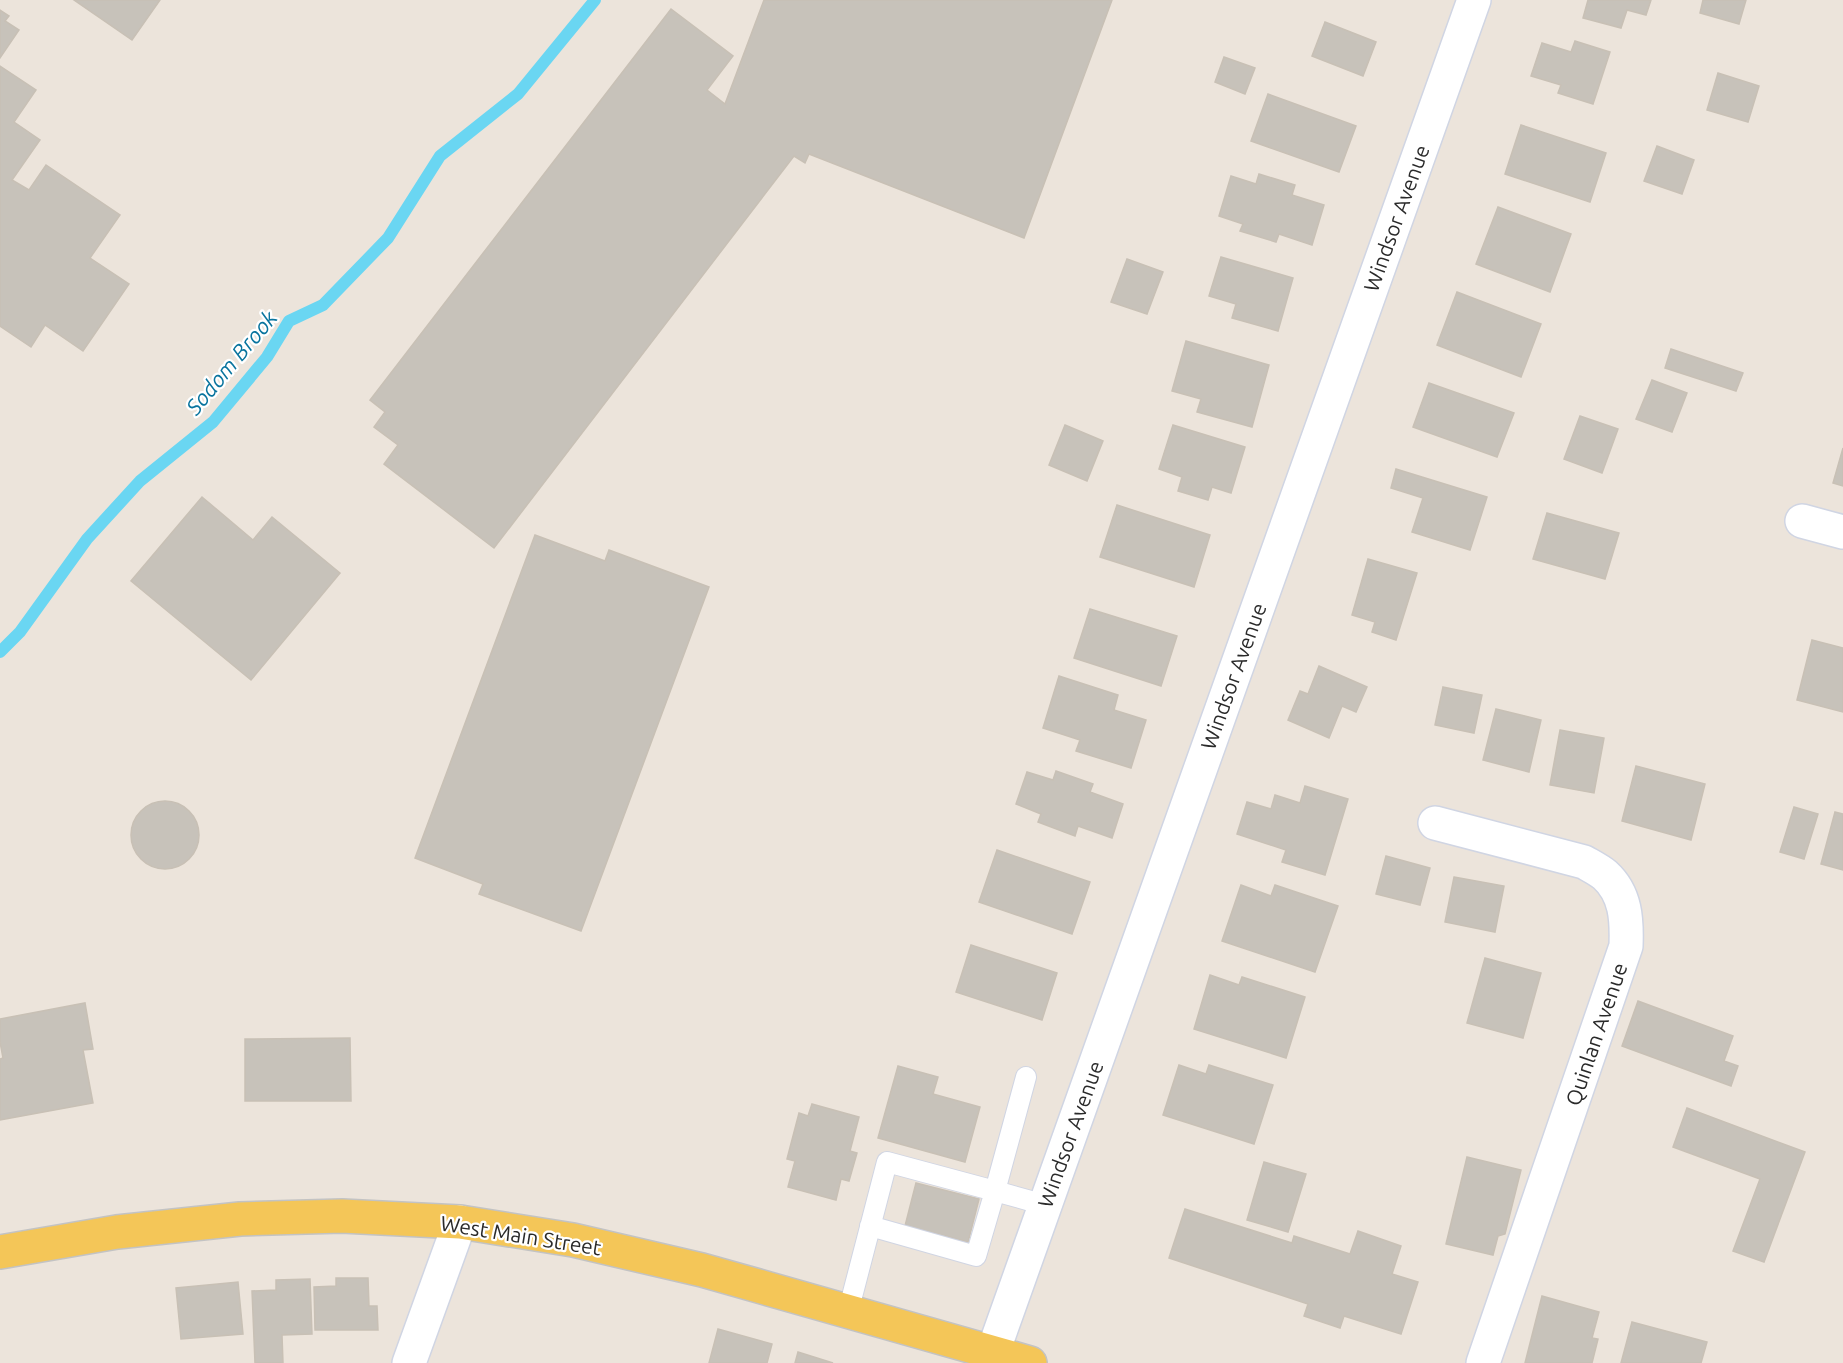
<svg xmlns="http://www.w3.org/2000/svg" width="1843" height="1363" viewBox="0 0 1843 1363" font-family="Ubuntu,sans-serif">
	<rect width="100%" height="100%" fill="#ece4db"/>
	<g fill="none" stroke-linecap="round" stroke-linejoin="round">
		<!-- stream -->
		<path stroke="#6ad6f2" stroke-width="12" d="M 0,652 L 20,632 L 87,539 L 140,481 L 213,422 L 267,357 L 289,321 L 323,305 L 388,238 L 440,156 L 518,94 L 595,0"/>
	</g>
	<!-- building -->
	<g fill="#c7c2ba" stroke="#c8c0b5" stroke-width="1.5">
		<path d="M 74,0 L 160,0 L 132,40 Z"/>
		<path d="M 764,0 L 1112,0 L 1024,238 L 809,154 L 805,163 L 794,156 L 494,548 L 384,464 L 398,445 L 374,427 L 385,412 L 370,400 L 671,9 L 733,56 L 707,90 L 725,104 Z"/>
		<path d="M 1588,0 L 1651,0 L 1646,15 L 1627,10 L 1621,28 L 1583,18 Z"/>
		<path d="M 1703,0 L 1746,0 L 1739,24 L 1700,13 Z"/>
		<path d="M 0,10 L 9,16 L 5,21 L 19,30 L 0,58 Z"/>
		<path d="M 1325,22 L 1376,42 L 1363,76 L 1312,56 Z"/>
		<path d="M 1575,41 L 1610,52 L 1593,104 L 1558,93 L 1561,85 L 1531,76 L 1542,43 L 1571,52 Z"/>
		<path d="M 1224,57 L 1255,68 L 1245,94 L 1215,82 Z"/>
		<path d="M 0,66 L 36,90 L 14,122 L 40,140 L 12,180 L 29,190 L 46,165 L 120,215 L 90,258 L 129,284 L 83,351 L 45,325 L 31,347 L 0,326 Z"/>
		<path d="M 1718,73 L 1759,86 L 1748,122 L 1707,110 Z"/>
		<path d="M 1268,94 L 1356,126 L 1339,172 L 1251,141 Z"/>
		<path d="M 1521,125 L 1606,153 L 1590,202 L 1505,174 Z"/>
		<path d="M 1657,146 L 1694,160 L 1682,194 L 1644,181 Z"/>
		<path d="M 1259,174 L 1295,185 L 1292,195 L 1324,205 L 1312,245 L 1279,234 L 1276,242 L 1240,231 L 1243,224 L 1219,216 L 1231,176 L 1256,184 Z"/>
		<path d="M 1498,207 L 1571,234 L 1550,292 L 1476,264 Z"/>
		<path d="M 1221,257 L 1293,278 L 1278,331 L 1232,318 L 1236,304 L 1209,296 Z"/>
		<path d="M 1127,259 L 1163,272 L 1147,314 L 1111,302 Z"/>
		<path d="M 1457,292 L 1541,324 L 1521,377 L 1437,345 Z"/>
		<path d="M 1186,341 L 1269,365 L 1252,427 L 1197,412 L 1201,399 L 1172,391 Z"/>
		<path d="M 1671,349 L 1743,373 L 1736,391 L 1665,368 Z"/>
		<path d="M 1652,380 L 1687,393 L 1672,432 L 1636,419 Z"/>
		<path d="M 1429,383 L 1514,413 L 1497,457 L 1413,427 Z"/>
		<path d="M 1580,416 L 1618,429 L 1602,473 L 1564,459 Z"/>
		<path d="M 1065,425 L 1103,441 L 1087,481 L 1049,465 Z"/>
		<path d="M 1173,425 L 1245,447 L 1231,493 L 1212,487 L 1208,500 L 1178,491 L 1182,477 L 1159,469 Z"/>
		<path d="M 1843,448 L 1843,486 L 1833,483 Z"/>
		<path d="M 1396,469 L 1487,497 L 1470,550 L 1412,532 L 1423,498 L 1391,488 Z"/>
		<path d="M 202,497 L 253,540 L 272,517 L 340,573 L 251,680 L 131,581 Z"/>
		<path d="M 1117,505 L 1210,535 L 1194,587 L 1100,557 Z"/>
		<path d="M 1547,513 L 1619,533 L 1605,579 L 1533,559 Z"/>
		<path d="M 535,535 L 605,561 L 609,550 L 709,587 L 581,931 L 479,894 L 483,884 L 415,858 Z"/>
		<path d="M 1368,559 L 1417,573 L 1396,640 L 1372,632 L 1375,622 L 1352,615 Z"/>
		<path d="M 1090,609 L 1177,636 L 1161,686 L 1074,658 Z"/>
		<path d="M 1812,640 L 1843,648 L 1843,712 L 1797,700 Z"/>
		<path d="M 1319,666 L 1367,687 L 1356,712 L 1342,706 L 1329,738 L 1288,720 L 1300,691 L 1308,694 Z"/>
		<path d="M 1059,676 L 1118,695 L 1114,710 L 1146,720 L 1131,768 L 1076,751 L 1080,740 L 1043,728 Z"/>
		<path d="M 1443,687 L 1482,695 L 1474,733 L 1435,725 Z"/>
		<path d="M 1496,709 L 1541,720 L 1529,772 L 1483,760 Z"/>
		<path d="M 1560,730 L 1604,738 L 1594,793 L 1550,785 Z"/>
		<path d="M 1636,766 L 1705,784 L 1691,840 L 1622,821 Z"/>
		<path d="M 1056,771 L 1093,784 L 1090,792 L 1123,804 L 1112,838 L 1078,826 L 1075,836 L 1038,822 L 1041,814 L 1016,804 L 1027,772 L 1053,780 Z"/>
		<path d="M 1305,786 L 1348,799 L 1325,875 L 1282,862 L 1286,850 L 1237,834 L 1247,802 L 1271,809 L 1275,795 L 1300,803 Z"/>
		<circle cx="165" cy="835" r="34"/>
		<path d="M 1794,807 L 1818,814 L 1804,859 L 1780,852 Z"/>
		<path d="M 1835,812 L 1843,814 L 1843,870 L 1821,864 Z"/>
		<path d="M 997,850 L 1090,882 L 1072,934 L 979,902 Z"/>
		<path d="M 1386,856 L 1430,868 L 1420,905 L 1376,894 Z"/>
		<path d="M 1454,877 L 1504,886 L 1495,932 L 1445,922 Z"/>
		<path d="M 1241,885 L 1271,896 L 1275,885 L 1338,906 L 1315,972 L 1222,941 Z"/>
		<path d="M 971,945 L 1057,973 L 1042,1020 L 956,992 Z"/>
		<path d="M 1485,958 L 1541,973 L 1523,1038 L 1467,1023 Z"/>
		<path d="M 1210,975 L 1239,985 L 1242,977 L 1305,997 L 1286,1058 L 1194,1029 Z"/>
		<path d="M 1638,1001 L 1733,1036 L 1724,1061 L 1738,1066 L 1731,1086 L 1622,1046 Z"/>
		<path d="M 85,1003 L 93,1049 L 83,1050 L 93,1103 L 0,1120 L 0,1059 L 3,1058 L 0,1042 L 0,1019 Z"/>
		<path d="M 350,1038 L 351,1101 L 245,1101 L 245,1039 Z"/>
		<path d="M 1179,1065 L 1206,1074 L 1209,1065 L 1273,1085 L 1254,1144 L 1163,1115 Z"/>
		<path d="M 898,1066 L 938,1077 L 933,1094 L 980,1107 L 965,1162 L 878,1138 Z"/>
		<path d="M 812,1104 L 859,1117 L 850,1151 L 857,1153 L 849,1181 L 841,1179 L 836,1200 L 788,1187 L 795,1161 L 787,1159 L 799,1113 L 808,1116 Z"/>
		<path d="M 1687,1108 L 1805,1152 L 1764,1262 L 1733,1251 L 1760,1179 L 1673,1147 Z"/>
		<path d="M 1467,1157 L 1521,1170 L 1505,1234 L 1498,1236 L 1493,1255 L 1446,1244 Z"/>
		<path d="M 1264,1162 L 1306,1174 L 1288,1232 L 1247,1220 Z"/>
		<path d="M 916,1183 L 979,1199 L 968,1242 L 905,1226 Z"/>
		<path d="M 1185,1209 L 1292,1243 L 1294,1236 L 1350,1254 L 1358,1231 L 1401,1246 L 1392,1274 L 1418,1282 L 1401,1334 L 1344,1316 L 1340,1328 L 1304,1316 L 1308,1304 L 1169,1258 Z"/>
		<path d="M 336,1278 L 368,1278 L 369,1306 L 377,1306 L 378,1330 L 315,1330 L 314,1287 L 336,1286 Z"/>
		<path d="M 310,1279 L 312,1334 L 282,1335 L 283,1363 L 255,1363 L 252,1291 L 276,1290 L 276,1280 Z"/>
		<path d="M 238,1282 L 243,1334 L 181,1339 L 176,1288 Z"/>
		<path d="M 1542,1296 L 1599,1312 L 1592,1338 L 1598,1339 L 1592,1363 L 1525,1363 Z"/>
		<path d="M 1632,1322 L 1707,1342 L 1701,1363 L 1621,1363 Z"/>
		<path d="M 718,1329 L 772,1344 L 767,1363 L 709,1363 Z"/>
		<path d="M 798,1352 L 833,1363 L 795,1363 Z"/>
	</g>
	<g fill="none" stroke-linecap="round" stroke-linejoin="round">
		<!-- lane casing -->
		<g stroke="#d0d5e3" stroke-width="22">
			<g id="lane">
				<path d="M 1026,1077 L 995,1191 L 1045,1205"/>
				<path d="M 848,1312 L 887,1162 L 995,1191 L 976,1256 L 870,1226"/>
			</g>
		</g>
		<!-- street casing -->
		<g stroke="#d0d5e3" stroke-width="36">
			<g id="street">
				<path d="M 1802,521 L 1843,532"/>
				<path d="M 1435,823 L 1584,862 C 1591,866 1599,870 1605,875 C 1626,894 1627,920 1626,946 L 1483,1363"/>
				<path d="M 409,1363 L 460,1222"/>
				<path d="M 989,1363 L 1474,0"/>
			</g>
		</g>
		<!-- primary casing -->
		<g stroke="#c3c3c3" stroke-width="36">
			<path id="primary" d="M 0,1252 L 117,1232 L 240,1219 L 342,1216 L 460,1222 L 573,1240 L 702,1270 L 1030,1363"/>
		</g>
		<!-- lane -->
		<use href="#lane" stroke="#fff" stroke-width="20"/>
		<!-- street -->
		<use href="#street" stroke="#fff" stroke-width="33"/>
		<!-- primary -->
		<use href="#primary" stroke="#f4c658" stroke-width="33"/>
	</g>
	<g text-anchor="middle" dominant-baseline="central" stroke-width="4.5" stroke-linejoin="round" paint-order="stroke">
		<!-- street labels -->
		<g font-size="21" fill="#2a2a2a" stroke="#fff">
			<text transform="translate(1396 218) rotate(-70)">Windsor Avenue</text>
			<text transform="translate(1233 676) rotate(-70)">Windsor Avenue</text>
			<text transform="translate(1596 1034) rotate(-71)">Quinlan Avenue</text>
			<text transform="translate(1070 1134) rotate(-70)">Windsor Avenue</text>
			<text transform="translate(521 1235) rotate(9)">West Main Street</text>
		</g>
		<!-- water labels -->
		<g font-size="22" font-style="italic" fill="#09749e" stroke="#fff">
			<text transform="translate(231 362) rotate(-50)">Sodom Brook</text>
		</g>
	</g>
</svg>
